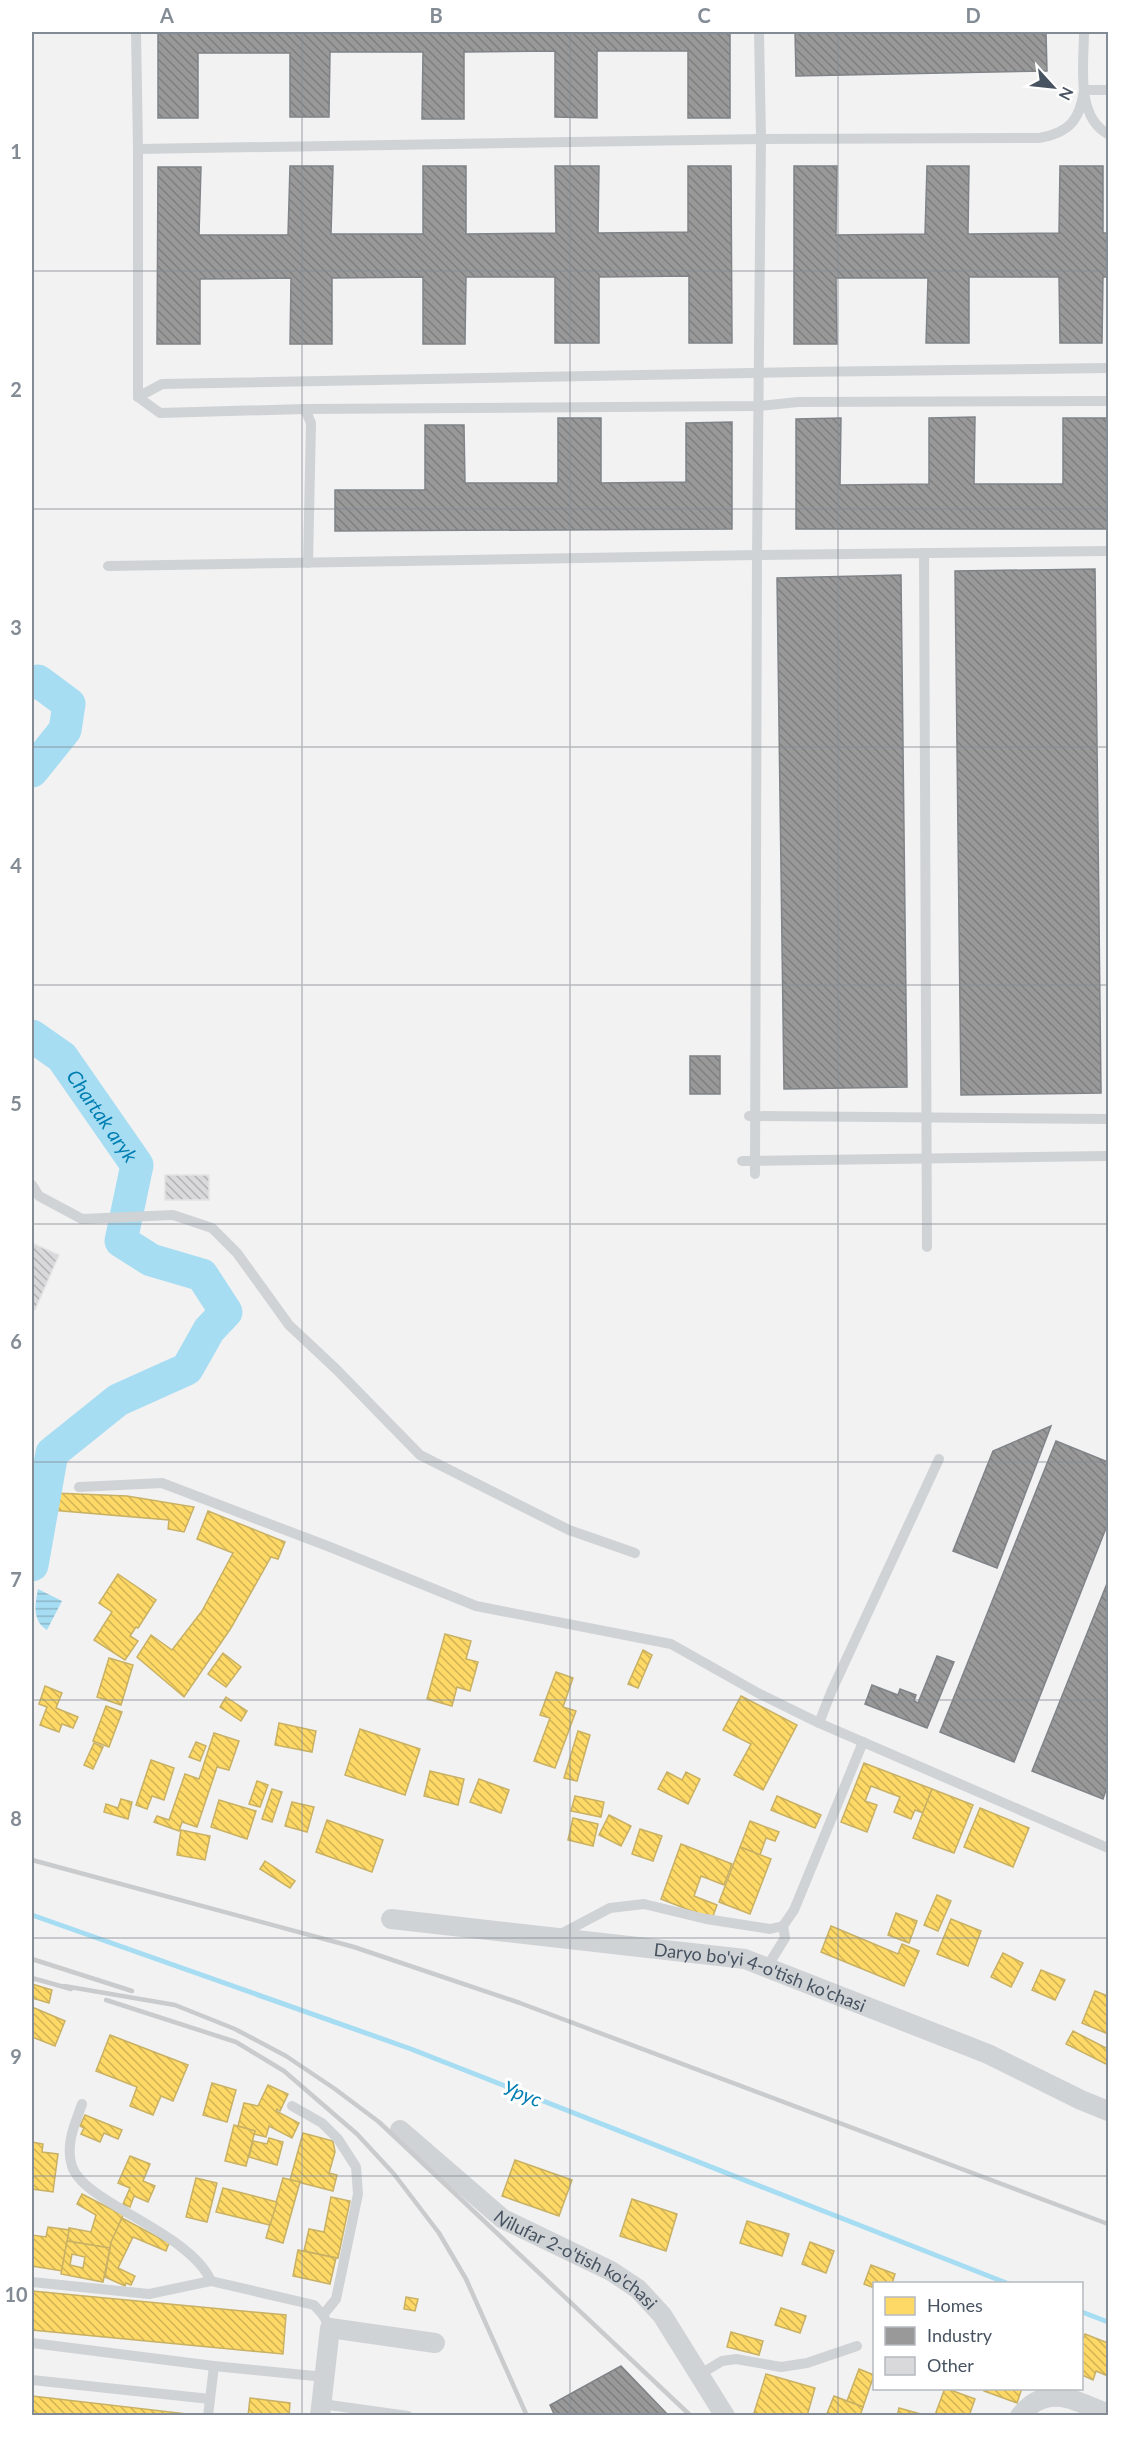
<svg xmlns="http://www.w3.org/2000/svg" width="1140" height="2447" viewBox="0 0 1140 2447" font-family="Lato,sans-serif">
	<defs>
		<pattern id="water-rules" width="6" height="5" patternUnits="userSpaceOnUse" patternTransform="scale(1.5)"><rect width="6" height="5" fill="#a7ddf3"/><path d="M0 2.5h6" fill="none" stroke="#8ab6c8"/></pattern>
		<pattern id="homes-back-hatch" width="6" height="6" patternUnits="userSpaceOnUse" patternTransform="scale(1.5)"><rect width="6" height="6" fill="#ffd966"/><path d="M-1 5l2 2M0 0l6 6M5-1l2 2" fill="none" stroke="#d0b357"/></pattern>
		<pattern id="industry-back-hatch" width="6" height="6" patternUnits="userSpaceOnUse" patternTransform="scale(1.5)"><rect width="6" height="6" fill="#999"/><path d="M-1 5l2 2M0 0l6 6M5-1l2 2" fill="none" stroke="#7f7f80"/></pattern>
		<pattern id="building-back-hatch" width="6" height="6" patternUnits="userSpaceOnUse" patternTransform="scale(1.5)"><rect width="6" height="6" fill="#d9d9db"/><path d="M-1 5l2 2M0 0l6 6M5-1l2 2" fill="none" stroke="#b2b3b5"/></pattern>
	</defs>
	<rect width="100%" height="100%" fill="#f3f2f2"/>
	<!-- water -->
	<path fill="url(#water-rules)" d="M 38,1589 L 62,1601 L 47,1630 C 32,1621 35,1604 38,1589 Z"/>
	<!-- homes -->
	<g fill="url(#homes-back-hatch)" stroke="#c8b164" stroke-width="1.5" fill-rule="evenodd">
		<path d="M 32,1490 L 39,1491 L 32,1522 Z"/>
		<path d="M 54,1493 L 127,1496 L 194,1507 L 184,1532 L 168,1529 L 169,1520 L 51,1510 Z"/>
		<path d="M 208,1511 L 285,1542 L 278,1559 L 271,1557 L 231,1628 L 184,1697 L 137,1657 L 151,1635 L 172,1650 L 202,1611 L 233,1553 L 197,1539 Z"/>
		<path d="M 118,1574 L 156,1600 L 138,1628 L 136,1627 L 130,1636 L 138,1641 L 125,1660 L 94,1640 L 112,1612 L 99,1603 Z"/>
		<path d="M 445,1634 L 471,1641 L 466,1659 L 478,1662 L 470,1691 L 457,1687 L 452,1706 L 427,1699 Z"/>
		<path d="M 643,1650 L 652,1655 L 638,1688 L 628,1684 Z"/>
		<path d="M 223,1653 L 241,1667 L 226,1687 L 208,1674 Z"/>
		<path d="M 109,1658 L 133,1665 L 121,1705 L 97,1697 Z"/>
		<path d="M 556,1672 L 573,1678 L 563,1707 L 576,1711 L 555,1768 L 534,1761 L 550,1718 L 540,1715 Z"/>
		<path d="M 45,1686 L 62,1693 L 56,1708 L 78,1717 L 73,1728 L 62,1724 L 59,1732 L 40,1725 L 47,1707 L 39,1704 Z"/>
		<path d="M 741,1696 L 797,1725 L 763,1790 L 734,1775 L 751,1744 L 723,1730 Z"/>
		<path d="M 226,1697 L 247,1711 L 241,1721 L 220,1707 Z"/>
		<path d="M 106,1706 L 122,1712 L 109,1747 L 93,1741 Z"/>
		<path d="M 279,1723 L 316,1731 L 312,1752 L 275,1745 Z"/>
		<path d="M 360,1729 L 420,1749 L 405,1795 L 345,1775 Z"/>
		<path d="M 578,1731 L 590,1735 L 577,1781 L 564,1778 Z"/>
		<path d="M 214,1733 L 239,1741 L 229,1770 L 217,1767 L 197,1827 L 182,1822 L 179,1831 L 154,1822 L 157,1816 L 169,1820 L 185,1774 L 199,1779 Z"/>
		<path d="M 196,1742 L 206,1746 L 200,1761 L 189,1757 Z"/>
		<path d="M 94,1743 L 103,1747 L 93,1769 L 84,1765 Z"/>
		<path d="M 151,1760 L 174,1768 L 164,1800 L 152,1796 L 147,1809 L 136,1805 Z"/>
		<path d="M 864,1763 L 932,1789 L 923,1813 L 915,1810 L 911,1819 L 894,1812 L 900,1797 L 871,1786 L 865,1801 L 877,1805 L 867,1832 L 841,1822 Z"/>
		<path d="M 430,1771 L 464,1779 L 458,1805 L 424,1796 Z"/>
		<path d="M 667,1772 L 682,1780 L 686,1772 L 700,1779 L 688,1804 L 658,1789 Z"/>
		<path d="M 479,1779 L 509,1790 L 501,1813 L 470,1802 Z"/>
		<path d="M 257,1781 L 268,1785 L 260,1807 L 249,1804 Z"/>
		<path d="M 272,1789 L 282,1792 L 272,1822 L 262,1819 Z"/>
		<path d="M 932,1789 L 973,1805 L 954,1853 L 913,1838 Z"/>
		<path d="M 575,1796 L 604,1802 L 601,1817 L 571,1811 Z"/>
		<path d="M 777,1796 L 821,1815 L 815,1828 L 771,1810 Z"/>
		<path d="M 121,1799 L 132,1802 L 128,1819 L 104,1812 L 106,1804 L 118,1808 Z"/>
		<path d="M 219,1800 L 256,1811 L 247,1839 L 211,1827 Z"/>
		<path d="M 292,1802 L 314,1807 L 307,1832 L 285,1826 Z"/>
		<path d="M 980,1808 L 1029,1828 L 1013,1867 L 964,1847 Z"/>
		<path d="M 609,1815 L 631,1826 L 621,1846 L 599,1835 Z"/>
		<path d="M 573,1818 L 598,1824 L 593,1846 L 568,1840 Z"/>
		<path d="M 327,1820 L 383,1840 L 372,1872 L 316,1852 Z"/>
		<path d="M 750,1821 L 779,1832 L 775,1841 L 766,1838 L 760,1855 L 740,1847 Z"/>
		<path d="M 640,1829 L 662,1836 L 653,1861 L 632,1854 Z"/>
		<path d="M 181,1830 L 210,1836 L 205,1860 L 177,1855 Z"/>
		<path d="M 681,1844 L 732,1864 L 724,1885 L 701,1876 L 694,1896 L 717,1905 L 712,1919 L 661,1899 Z"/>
		<path d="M 740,1847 L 771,1859 L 750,1914 L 719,1902 Z"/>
		<path d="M 265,1861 L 295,1881 L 290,1888 L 260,1869 Z"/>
		<path d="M 937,1895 L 951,1901 L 938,1931 L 924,1925 Z"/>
		<path d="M 896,1913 L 917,1921 L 909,1943 L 888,1935 Z"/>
		<path d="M 951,1919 L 981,1931 L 968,1966 L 937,1954 Z"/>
		<path d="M 831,1926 L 898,1954 L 902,1944 L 919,1951 L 904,1986 L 821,1952 Z"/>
		<path d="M 1003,1953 L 1023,1963 L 1011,1987 L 991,1977 Z"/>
		<path d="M 1041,1970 L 1065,1980 L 1055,2000 L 1032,1990 Z"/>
		<path d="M 32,1984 L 52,1990 L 49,2003 L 32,1998 Z"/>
		<path d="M 1095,1991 L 1108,1996 L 1108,2034 L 1082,2023 Z"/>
		<path d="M 32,2007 L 65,2021 L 55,2046 L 32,2037 Z"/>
		<path d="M 1073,2031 L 1108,2049 L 1108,2065 L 1066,2044 Z"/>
		<path d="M 110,2035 L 188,2065 L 173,2101 L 161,2096 L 153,2115 L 130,2106 L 137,2087 L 96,2071 Z"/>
		<path d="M 212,2083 L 236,2090 L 227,2122 L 203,2115 Z"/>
		<path d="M 268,2085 L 288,2094 L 280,2111 L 277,2109 L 276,2111 L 299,2123 L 292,2138 L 269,2126 L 266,2137 L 254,2134 L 255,2131 L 238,2126 L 244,2103 L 258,2106 Z"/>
		<path d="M 85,2115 L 122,2130 L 118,2139 L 104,2133 L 100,2142 L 81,2134 L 84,2128 L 80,2126 Z"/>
		<path d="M 234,2125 L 255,2131 L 246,2166 L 225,2161 Z"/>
		<path d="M 303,2133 L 333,2141 L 335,2152 L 329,2173 L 337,2175 L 333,2191 L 290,2180 Z"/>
		<path d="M 269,2138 L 283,2142 L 277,2165 L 249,2157 L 253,2141 L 267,2144 Z"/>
		<path d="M 32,2142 L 43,2144 L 42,2152 L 58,2154 L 53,2192 L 32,2189 Z"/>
		<path d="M 130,2156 L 150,2164 L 143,2181 L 155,2186 L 148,2202 L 134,2196 L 130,2207 L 123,2204 L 130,2188 L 118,2183 Z"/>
		<path d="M 515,2160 L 572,2180 L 559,2216 L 502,2196 Z"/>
		<path d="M 196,2178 L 217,2183 L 207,2222 L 186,2217 Z"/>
		<path d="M 283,2178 L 300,2182 L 283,2243 L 266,2238 Z"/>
		<path d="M 223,2188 L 277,2202 L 270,2225 L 216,2212 Z"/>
		<path d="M 82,2194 L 123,2215 L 110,2248 L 67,2241 L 69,2228 L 91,2232 L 96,2215 L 77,2204 Z"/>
		<path d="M 331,2197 L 350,2201 L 338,2258 L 304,2251 L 309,2229 L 324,2232 Z"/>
		<path d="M 632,2199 L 677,2214 L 666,2251 L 620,2236 Z"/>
		<path d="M 122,2218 L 169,2243 L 166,2251 L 133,2237 L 118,2268 L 135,2276 L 131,2285 L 126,2283 L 125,2286 L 105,2277 L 111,2242 Z"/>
		<path d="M 747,2221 L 789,2234 L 782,2256 L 740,2243 Z"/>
		<path d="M 48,2227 L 69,2230 L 62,2271 L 32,2266 L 32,2235 L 46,2237 Z"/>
		<path d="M 67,2241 L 110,2248 L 103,2282 L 61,2274 ZM 72,2254 L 85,2257 L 83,2268 L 70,2265 Z"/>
		<path d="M 810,2242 L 834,2251 L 826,2273 L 802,2264 Z"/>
		<path d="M 298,2250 L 336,2258 L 330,2284 L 293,2276 Z"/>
		<path d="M 871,2265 L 895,2274 L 892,2284 L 874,2284 L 874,2288 L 864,2284 Z"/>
		<path d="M 32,2291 L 286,2315 L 283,2354 L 32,2330 Z"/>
		<path d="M 406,2297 L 418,2299 L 415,2311 L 404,2309 Z"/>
		<path d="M 781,2308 L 806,2316 L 800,2333 L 775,2325 Z"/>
		<path d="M 731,2332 L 763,2341 L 759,2355 L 727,2347 Z"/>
		<path d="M 1085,2334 L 1108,2343 L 1108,2376 L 1096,2371 L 1093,2380 L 1082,2375 L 1082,2342 Z"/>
		<path d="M 859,2369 L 874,2375 L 863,2407 L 847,2401 Z"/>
		<path d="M 766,2374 L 815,2388 L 807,2416 L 763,2416 L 754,2413 Z"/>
		<path d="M 945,2388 L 975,2399 L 969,2416 L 935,2415 Z"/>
		<path d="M 985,2388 L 1022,2388 L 1017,2403 L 984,2391 Z"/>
		<path d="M 32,2396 L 188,2414 L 187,2416 L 32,2416 Z"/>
		<path d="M 834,2396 L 863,2407 L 860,2416 L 826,2416 Z"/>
		<path d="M 250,2398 L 290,2403 L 289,2416 L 248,2416 Z"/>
		<path d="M 899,2408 L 924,2415 L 923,2416 L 897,2416 Z"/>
	</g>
	<!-- industry -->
	<g fill="url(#industry-back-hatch)" stroke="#808488" stroke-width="1.5">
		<path d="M 158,32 L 730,32 L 730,118 L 688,118 L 688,51 L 597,51 L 597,118 L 555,117 L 555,51 L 464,52 L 464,119 L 422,119 L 423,52 L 330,52 L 329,117 L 290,117 L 290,53 L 198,53 L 198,118 L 158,118 Z"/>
		<path d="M 795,32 L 1046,32 L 1047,71 L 796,76 Z"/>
		<path d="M 290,166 L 333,166 L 331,234 L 423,234 L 423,166 L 466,166 L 466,234 L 556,233 L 555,166 L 599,166 L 598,233 L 688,232 L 688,166 L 731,166 L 732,343 L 689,343 L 689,276 L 599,277 L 599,343 L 555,343 L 555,277 L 466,277 L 465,344 L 423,344 L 423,277 L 332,278 L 332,344 L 290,344 L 291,278 L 200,279 L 200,344 L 157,344 L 158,167 L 201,167 L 199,235 L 288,235 Z"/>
		<path d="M 794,166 L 837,166 L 836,235 L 925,234 L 927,166 L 969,166 L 968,234 L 1059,233 L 1060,166 L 1103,166 L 1103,233 L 1108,233 L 1108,277 L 1103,277 L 1102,343 L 1060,343 L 1059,277 L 969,277 L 969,343 L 926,343 L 928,278 L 836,278 L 837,344 L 794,344 Z"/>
		<path d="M 975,417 L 974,484 L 1063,484 L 1063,418 L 1108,418 L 1108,529 L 796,529 L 796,419 L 841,418 L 840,485 L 929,484 L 929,418 Z"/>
		<path d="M 558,418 L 601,418 L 601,483 L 686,482 L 686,423 L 732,422 L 732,529 L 335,531 L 335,490 L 425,490 L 425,425 L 464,425 L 465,483 L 558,483 Z"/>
		<path d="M 1095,569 L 1101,1093 L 961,1095 L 955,571 Z"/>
		<path d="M 901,575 L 907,1087 L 784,1089 L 777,578 Z"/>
		<rect x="690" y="1056" width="30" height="38"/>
		<path d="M 1051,1426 L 997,1568 L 953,1551 L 993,1451 Z"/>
		<path d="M 1056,1441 L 1108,1462 L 1108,1523 L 1014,1762 L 940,1732 Z"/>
		<path d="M 1108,1581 L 1108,1784 L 1103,1799 L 1032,1771 Z"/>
		<path d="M 937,1656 L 954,1662 L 927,1728 L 865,1704 L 872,1685 L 898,1695 L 900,1689 L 916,1695 L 914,1701 L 918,1703 Z"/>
		<path d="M 621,2366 L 669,2416 L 555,2416 L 550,2405 Z"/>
	</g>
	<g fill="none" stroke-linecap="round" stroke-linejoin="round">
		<!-- stream -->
		<g stroke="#a7ddf3" stroke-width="5">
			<path d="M 32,1915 L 411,2049 L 1009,2284"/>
			<path d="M 1082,2312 L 1108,2322"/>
		</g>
		<!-- river -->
		<g stroke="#a7ddf3" stroke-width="33">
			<path d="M 32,683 L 38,681 L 69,704 L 65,730 L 32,771"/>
			<path id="s1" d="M 32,1036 L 62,1057 L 137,1165 L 121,1241 L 151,1260 L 202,1275 L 226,1312 L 209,1330 L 187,1369 L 118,1400 L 52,1453 L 32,1565"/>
		</g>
	</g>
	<!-- building -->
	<g fill="url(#building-back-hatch)" stroke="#e4e4e5" stroke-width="1.5">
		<rect x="165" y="1175" width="44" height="25"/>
		<path d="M 32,1243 L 59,1255 L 35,1310 L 32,1308 Z"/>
	</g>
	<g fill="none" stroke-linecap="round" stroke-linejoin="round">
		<!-- lane -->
		<g stroke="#d0d3d6" stroke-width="10">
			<path d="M 136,32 L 138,149 L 138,397"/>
			<path d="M 1084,32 C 1084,64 1075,116 1108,134"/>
			<path d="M 138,149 L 761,139 L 1039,138 C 1069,133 1080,120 1084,90 L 1108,90"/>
			<path d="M 138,397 L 160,413 L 305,409 L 760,406 L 798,402 L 1108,401"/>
			<path d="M 138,397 L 162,384 L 801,372 L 1108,368"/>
			<path d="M 305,409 L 311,423 L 308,563"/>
			<path d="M 924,553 L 927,1247"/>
			<path d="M 108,566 L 757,555 L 1108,551"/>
			<path d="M 749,1116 L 1108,1119"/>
			<path d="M 742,1161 L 1108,1156"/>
			<path d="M 755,1174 L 757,555 L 761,139 L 759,32"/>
			<path d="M 32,1185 L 39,1196 L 82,1219 L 173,1215 L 212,1228 L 237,1253 L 289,1325 L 336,1369 L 420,1455 L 569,1530 L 635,1553"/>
			<path d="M 79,1487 L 162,1483 L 330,1547 L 476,1606 L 671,1644 L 758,1693 L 819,1723 L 1108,1848"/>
			<path d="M 819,1723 L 832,1690 L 939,1459"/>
			<path d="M 557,1936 L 610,1908 L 644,1904 L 706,1919 L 770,1929 L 783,1926 L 794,1910 L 863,1742"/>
			<path d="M 767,1967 L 785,1938 L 783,1926"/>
			<path d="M 82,2104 C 75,2124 65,2144 72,2166 C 83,2203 189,2231 211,2281"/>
			<path d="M 292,2106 L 322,2123 L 338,2139 L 356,2167 L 358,2194 L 336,2299 L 323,2315"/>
			<path d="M 32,2282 L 149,2294 L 211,2281 L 314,2305 L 323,2315 L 330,2328"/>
			<path d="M 32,2343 L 214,2366"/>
			<path d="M 699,2375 L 722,2361 L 736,2359 L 781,2367 L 807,2363 L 857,2346"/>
			<path d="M 32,2380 L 210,2399"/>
			<path d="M 322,2404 L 408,2416"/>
			<path d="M 208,2416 L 214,2366 L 325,2377"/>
		</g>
		<!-- street -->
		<g stroke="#d0d3d6" stroke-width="20">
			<path id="s2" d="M 391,1919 L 745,1959 L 988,2054 L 1081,2100 L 1108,2111"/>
			<path id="s3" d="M 400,2130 L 503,2219 L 611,2271 L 638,2289 L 662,2315 L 725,2416"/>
			<path d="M 320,2416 L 330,2328 L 435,2343"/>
			<path d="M 1020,2416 C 1047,2382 1076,2401 1108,2414"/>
		</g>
		<!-- rail -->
		<g stroke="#c9cbcd" stroke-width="4.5">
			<path d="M 32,1860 L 354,1947 L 520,2003 L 1108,2224"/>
			<path d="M 32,1959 L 132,1991"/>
			<path d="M 32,1978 L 71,1989"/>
			<path d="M 64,1986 L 175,2005 L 235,2029 L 286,2056 L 335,2089 L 379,2122 L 691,2416"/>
			<path d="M 106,2000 L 236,2042 L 284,2071 L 357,2134 L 394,2174 L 439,2233 L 466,2279 L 527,2416"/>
		</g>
	</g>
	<!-- grid -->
	<path fill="none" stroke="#838b94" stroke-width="1.5" stroke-opacity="0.55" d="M 302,32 L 302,2416M 570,32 L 570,2416M 838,32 L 838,2416M 32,271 L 1108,271M 32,509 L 1108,509M 32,747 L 1108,747M 32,985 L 1108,985M 32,1224 L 1108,1224M 32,1462 L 1108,1462M 32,1700 L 1108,1700M 32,1938 L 1108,1938M 32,2176 L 1108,2176"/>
	<g text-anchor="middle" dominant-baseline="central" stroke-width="6" stroke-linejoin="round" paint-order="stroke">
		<!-- street labels -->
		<g font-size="18" fill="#475361" stroke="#fff">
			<text stroke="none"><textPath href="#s2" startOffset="375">Daryo bo'yi 4-o'tish ko'chasi</textPath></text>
			<text stroke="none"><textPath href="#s3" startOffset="220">Nilufar 2-o'tish ko'chasi</textPath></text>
		</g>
		<!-- water labels -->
		<g font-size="20" font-style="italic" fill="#017eb2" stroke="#fff">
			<text stroke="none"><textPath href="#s1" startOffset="108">Chartak aryk</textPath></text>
			<text transform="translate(523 2093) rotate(21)">Урус</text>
		</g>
	</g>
	<!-- border -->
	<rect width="1140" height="2447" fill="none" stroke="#ffffff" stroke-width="66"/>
	<!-- legend -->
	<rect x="873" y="2282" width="210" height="108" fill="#ffffff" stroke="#b5bac0" stroke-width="1.5"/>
	<rect x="885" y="2297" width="30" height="18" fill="#ffd966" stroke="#b5bac0" stroke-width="1.5"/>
	<text x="927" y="2312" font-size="18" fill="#475361">Homes</text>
	<rect x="885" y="2327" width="30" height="18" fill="#999999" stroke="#b5bac0" stroke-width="1.5"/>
	<text x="927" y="2342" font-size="18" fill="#475361">Industry</text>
	<rect x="885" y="2357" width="30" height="18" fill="#d9d9db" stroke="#b5bac0" stroke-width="1.5"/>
	<text x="927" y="2372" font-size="18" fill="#475361">Other</text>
	<!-- north arrow -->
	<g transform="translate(1053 87) rotate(117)" stroke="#ffffff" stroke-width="4.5" paint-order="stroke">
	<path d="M0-4.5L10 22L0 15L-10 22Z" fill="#475361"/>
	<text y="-9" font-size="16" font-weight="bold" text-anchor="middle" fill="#475361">N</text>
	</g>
	<rect x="33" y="33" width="1074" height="2381" fill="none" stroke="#838b94" stroke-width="2"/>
	<g font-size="20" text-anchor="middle" font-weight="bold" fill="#838b94">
		<text x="167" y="23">A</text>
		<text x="436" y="23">B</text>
		<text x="704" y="23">C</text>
		<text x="973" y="23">D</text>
		<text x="16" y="159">1</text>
		<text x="16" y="397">2</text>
		<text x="16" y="635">3</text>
		<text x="16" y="873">4</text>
		<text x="16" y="1111">5</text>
		<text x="16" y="1349">6</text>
		<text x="16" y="1587">7</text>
		<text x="16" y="1826">8</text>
		<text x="16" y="2064">9</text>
		<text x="16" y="2302">10</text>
	</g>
</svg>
